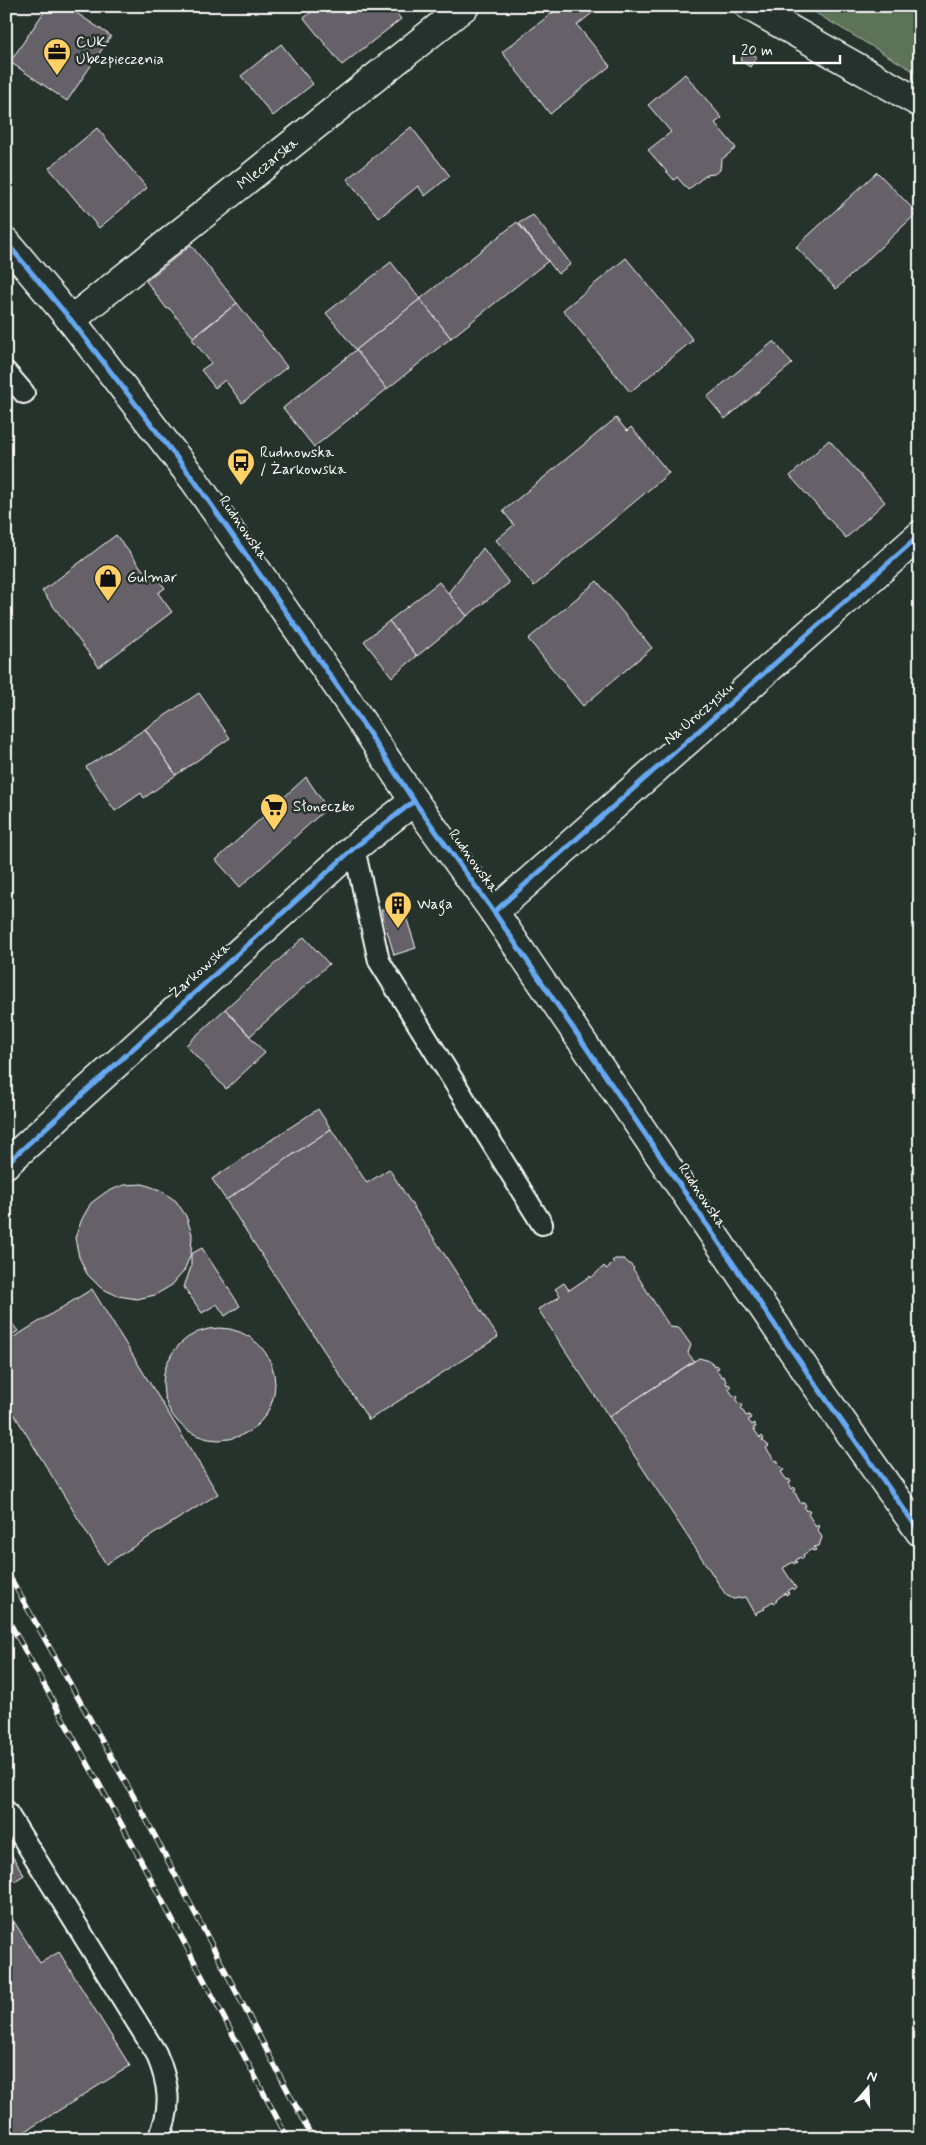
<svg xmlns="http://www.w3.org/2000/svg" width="926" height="2145" viewBox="0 0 926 2145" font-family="Mynerve,sans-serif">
	<rect width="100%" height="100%" fill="#26332d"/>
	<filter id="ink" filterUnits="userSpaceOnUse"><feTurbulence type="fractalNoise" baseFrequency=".02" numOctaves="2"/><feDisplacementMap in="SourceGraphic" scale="10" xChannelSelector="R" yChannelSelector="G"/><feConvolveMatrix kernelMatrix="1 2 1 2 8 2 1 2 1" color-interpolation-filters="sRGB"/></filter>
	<g filter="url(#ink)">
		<!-- green -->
		<path fill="#5d7358" stroke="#aeb9ac" d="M 804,6 L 920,6 L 920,75 Z"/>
		<!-- building -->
		<g fill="#666069" stroke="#fff">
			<path d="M 48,6 L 66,6 L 111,36 L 67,101 L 10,62 Z"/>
			<path d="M 319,6 L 391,6 L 401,19 L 342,65 L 304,18 Z"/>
			<path d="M 561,6 L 593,6 L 596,10 L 577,25 L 610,66 L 550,114 L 502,52 Z"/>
			<path d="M 281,44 L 313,84 L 273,116 L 241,76 Z"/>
			<path d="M 747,50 L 757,57 L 750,67 L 740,60 Z"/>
			<path d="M 685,74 L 722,118 L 715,123 L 736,148 L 721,160 L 720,170 L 714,174 L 706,175 L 688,190 L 677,177 L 674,180 L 648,150 L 671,132 L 648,105 Z"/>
			<path d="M 411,127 L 450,176 L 425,196 L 418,186 L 379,218 L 347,179 Z"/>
			<path d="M 97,128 L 147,188 L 99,228 L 49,168 Z"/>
			<path d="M 877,172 L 917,213 L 836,289 L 796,247 Z"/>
			<path d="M 533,215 L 571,264 L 558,274 L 519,223 Z"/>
			<path d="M 517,222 L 548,261 L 451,338 L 420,299 Z"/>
			<path d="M 191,245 L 237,303 L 193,337 L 169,308 L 167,309 L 146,281 Z"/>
			<path d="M 626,258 L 693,340 L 630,392 L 563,310 Z"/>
			<path d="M 391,262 L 420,299 L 356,350 L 326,313 Z"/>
			<path d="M 420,299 L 451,338 L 387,389 L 356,350 Z"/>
			<path d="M 237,303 L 287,367 L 242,403 L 225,380 L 215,388 L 201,370 L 211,363 L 192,339 Z"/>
			<path d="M 774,341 L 792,364 L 725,419 L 707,397 Z"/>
			<path d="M 356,350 L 387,389 L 314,447 L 283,408 Z"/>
			<path d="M 616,418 L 627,431 L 631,427 L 669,473 L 534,586 L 496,540 L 514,525 L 503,511 Z"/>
			<path d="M 829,440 L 885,502 L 846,538 L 790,476 Z"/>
			<path d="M 116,535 L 149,578 L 154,574 L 165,588 L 158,593 L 172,612 L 99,667 L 42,591 Z"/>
			<path d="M 483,548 L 509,583 L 467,616 L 448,593 Z"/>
			<path d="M 597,581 L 652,648 L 583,706 L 528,639 Z"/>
			<path d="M 439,582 L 467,616 L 417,656 L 389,621 Z"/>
			<path d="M 389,621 L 417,656 L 392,677 L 364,641 Z"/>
			<path d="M 199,693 L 230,738 L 176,775 L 145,729 Z"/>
			<path d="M 145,729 L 176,775 L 144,798 L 141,793 L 115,811 L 86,767 Z"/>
			<path d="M 306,777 L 327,808 L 240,887 L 216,860 Z"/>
			<path d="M 402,904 L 416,948 L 394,955 L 381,910 Z"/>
			<path d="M 304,937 L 329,964 L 250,1036 L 225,1009 Z"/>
			<path d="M 225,1009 L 265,1053 L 226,1089 L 186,1045 Z"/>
			<path d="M 6,1017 L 12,1024 L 6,1029 Z"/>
			<path d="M 318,1109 L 331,1129 L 226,1200 L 212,1179 Z"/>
			<path d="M 331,1129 L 367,1183 L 389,1169 L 498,1337 L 369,1420 L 226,1200 Z"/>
			<path d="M 143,1184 L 160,1190 L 176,1201 L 186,1216 L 192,1234 L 191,1253 L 184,1271 L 172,1285 L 155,1295 L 137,1299 L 118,1296 L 101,1288 L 87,1274 L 79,1257 L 75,1238 L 82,1219 L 91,1203 L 106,1192 L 124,1185 Z"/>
			<path d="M 202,1248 L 240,1306 L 225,1316 L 217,1304 L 202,1313 L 184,1287 L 191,1267 L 191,1254 Z"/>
			<path d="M 615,1259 L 624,1259 L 634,1268 L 633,1269 L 670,1327 L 679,1328 L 691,1345 L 688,1353 L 694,1361 L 609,1417 L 538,1309 L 558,1298 L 560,1295 L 555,1289 L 564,1283 L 569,1290 L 571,1289 L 590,1276 L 591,1278 L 602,1268 L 604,1266 L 606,1269 L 614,1263 L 612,1261 Z"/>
			<path d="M 92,1289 L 218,1494 L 106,1564 L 6,1401 L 6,1342 Z"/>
			<path d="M 6,1316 L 18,1331 L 6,1339 Z"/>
			<circle cx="219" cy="1384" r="56"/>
			<path d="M 699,1358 L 710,1361 L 715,1366 L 717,1365 L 719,1368 L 716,1369 L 722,1377 L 724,1376 L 727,1385 L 729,1384 L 731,1387 L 728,1388 L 734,1397 L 737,1396 L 738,1398 L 736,1400 L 739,1404 L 741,1403 L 743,1406 L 741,1408 L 746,1416 L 749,1415 L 751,1418 L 748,1420 L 752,1425 L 754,1423 L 756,1427 L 753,1428 L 760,1438 L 762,1436 L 764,1439 L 762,1440 L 769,1446 L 766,1448 L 775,1461 L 777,1460 L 779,1463 L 777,1464 L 784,1470 L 781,1472 L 787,1480 L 789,1479 L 791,1482 L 789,1483 L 792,1489 L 794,1487 L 796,1490 L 794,1491 L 801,1504 L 804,1502 L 806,1506 L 804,1507 L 806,1511 L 808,1510 L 810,1512 L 808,1514 L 816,1527 L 818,1525 L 819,1527 L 817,1529 L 822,1537 L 819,1546 L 814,1547 L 816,1550 L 813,1551 L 812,1549 L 803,1555 L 804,1558 L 802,1559 L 800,1557 L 795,1561 L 797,1562 L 794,1564 L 793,1562 L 783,1568 L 796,1588 L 794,1590 L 792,1588 L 787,1592 L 789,1593 L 786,1595 L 785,1593 L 776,1600 L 777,1601 L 774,1603 L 773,1601 L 764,1607 L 765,1609 L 757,1612 L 756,1615 L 746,1597 L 733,1599 L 726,1595 L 609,1417 Z"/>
			<path d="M 6,1846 L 24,1875 L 6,1887 Z"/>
			<path d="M 6,1909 L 40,1963 L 59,1952 L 130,2066 L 13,2139 L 6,2139 L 6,1982 L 10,1980 L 6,1974 Z"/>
		</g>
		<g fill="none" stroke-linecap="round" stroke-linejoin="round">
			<!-- lane casing -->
			<g stroke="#fff" stroke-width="24">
				<g id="lane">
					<path d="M 6,372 L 24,393"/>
					<path d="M 354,848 L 379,961 L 542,1224"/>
					<path d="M 6,1811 L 156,2053 C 169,2083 173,2108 158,2139"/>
				</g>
			</g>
			<!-- street casing -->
			<g stroke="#fff" stroke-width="31">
				<g id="street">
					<path d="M 749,6 L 920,103"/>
					<path d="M 71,320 L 465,6"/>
					<path d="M 494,912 L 920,535"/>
					<path d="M 6,1164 L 354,848 L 414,801"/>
				</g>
			</g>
			<!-- secondary casing -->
			<g stroke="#fff" stroke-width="31">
				<path id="secondary" d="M 6,242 L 71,320 L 194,480 L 345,697 L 414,801 L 494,912 L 809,1375 L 920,1532"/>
			</g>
			<!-- lane -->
			<use href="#lane" stroke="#26332d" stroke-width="20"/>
			<!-- street -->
			<use href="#street" stroke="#26332d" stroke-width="28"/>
			<!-- secondary -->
			<use href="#secondary" stroke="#26332d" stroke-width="28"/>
			<!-- rail casing -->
			<g stroke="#fff" stroke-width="5.5">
				<g id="rail">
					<path d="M 6,1570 L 144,1815 L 313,2139"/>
					<path d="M 6,1616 L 128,1836 L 288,2139"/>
				</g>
			</g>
			<!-- rail -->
			<use href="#rail" stroke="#26332d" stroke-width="4" stroke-dasharray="11" stroke-linecap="butt"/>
			<!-- cycleway casing -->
			<g stroke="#26332d" stroke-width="8">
				<g id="cycleway">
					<path d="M 6,242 L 71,320 L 194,480 L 345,697 L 414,801 L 494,912 L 809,1375 L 920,1532"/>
					<path d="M 494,912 L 920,535"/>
					<path d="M 6,1164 L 354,848 L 414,801"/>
				</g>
			</g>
			<!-- cycleway -->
			<use href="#cycleway" stroke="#66a8f1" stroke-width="5"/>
		</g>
	</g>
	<!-- icons -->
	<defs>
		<g id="office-pin" transform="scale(1.4375)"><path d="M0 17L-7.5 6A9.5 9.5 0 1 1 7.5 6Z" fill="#ffd166" stroke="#26332d"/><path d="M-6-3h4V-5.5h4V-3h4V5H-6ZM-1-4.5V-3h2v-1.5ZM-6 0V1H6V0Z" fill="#111"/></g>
		<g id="bus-pin" transform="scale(1.4375)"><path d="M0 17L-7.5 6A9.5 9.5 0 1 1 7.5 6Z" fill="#ffd166" stroke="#26332d"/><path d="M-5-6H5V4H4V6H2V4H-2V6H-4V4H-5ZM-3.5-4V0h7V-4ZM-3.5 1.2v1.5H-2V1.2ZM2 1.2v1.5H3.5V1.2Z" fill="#111"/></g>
		<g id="shop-pin" transform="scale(1.4375)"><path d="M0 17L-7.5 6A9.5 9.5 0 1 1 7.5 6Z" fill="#ffd166" stroke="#26332d"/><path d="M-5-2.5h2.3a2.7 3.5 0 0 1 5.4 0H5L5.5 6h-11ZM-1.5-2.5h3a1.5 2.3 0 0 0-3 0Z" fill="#111"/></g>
		<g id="supermarket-pin" transform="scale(1.4375)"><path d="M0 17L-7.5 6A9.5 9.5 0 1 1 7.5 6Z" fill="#ffd166" stroke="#26332d"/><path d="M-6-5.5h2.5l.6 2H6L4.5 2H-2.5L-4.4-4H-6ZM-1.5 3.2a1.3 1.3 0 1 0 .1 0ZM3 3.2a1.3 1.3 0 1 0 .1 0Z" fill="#111"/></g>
		<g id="building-pin" transform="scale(1.4375)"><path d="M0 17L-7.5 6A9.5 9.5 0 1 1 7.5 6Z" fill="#ffd166" stroke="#26332d"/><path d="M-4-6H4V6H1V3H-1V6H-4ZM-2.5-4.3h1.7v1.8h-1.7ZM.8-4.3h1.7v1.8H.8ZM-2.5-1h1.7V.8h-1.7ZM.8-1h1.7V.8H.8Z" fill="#111"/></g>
	</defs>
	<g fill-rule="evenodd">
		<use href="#office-pin" x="57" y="52"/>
		<use href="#bus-pin" x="241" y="462"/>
		<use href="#shop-pin" x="108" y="578"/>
		<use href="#supermarket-pin" x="274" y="807"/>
		<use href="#building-pin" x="398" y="905"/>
	</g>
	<g text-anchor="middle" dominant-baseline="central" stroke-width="5" stroke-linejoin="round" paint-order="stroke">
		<!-- poi labels -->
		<g font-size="15" fill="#fff" stroke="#26332d" text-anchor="start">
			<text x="76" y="43">CUK<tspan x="76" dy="17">Ubezpieczenia</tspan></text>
			<text x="260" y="453">Rudnowska<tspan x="260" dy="17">/ Żarkowska</tspan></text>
			<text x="127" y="578">Gulmar</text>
			<text x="293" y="807">Słoneczko</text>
			<text x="417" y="905">Waga</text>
		</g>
		<!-- street labels -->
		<g font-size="15" fill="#fff" stroke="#26332d">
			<text transform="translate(268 164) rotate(-39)">Mleczarska</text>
			<text transform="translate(243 528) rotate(55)">Rudnowska</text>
			<text transform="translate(699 714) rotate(-41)">Na Uroczysku</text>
			<text transform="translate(473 861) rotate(54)">Rudnowska</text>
			<text transform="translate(200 971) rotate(-42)">Żarkowska</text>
			<text transform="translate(702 1196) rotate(56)">Rudnowska</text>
		</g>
	</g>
	<!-- margin -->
	<rect width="926" height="2145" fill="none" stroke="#26332d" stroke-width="25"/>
	<rect x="12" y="12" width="901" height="2120" fill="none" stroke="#fff" stroke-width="2" filter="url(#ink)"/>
	<!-- north arrow -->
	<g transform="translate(868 2088) rotate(19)" stroke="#26332d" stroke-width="4" paint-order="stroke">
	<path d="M0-4L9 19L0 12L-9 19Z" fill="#ffffff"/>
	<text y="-8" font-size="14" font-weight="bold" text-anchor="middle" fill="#ffffff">N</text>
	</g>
	<!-- scale -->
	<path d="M734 55v8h106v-8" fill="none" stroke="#ffffff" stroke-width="2.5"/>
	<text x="741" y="55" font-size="15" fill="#ffffff" stroke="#26332d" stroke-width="4" paint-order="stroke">20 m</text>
</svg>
